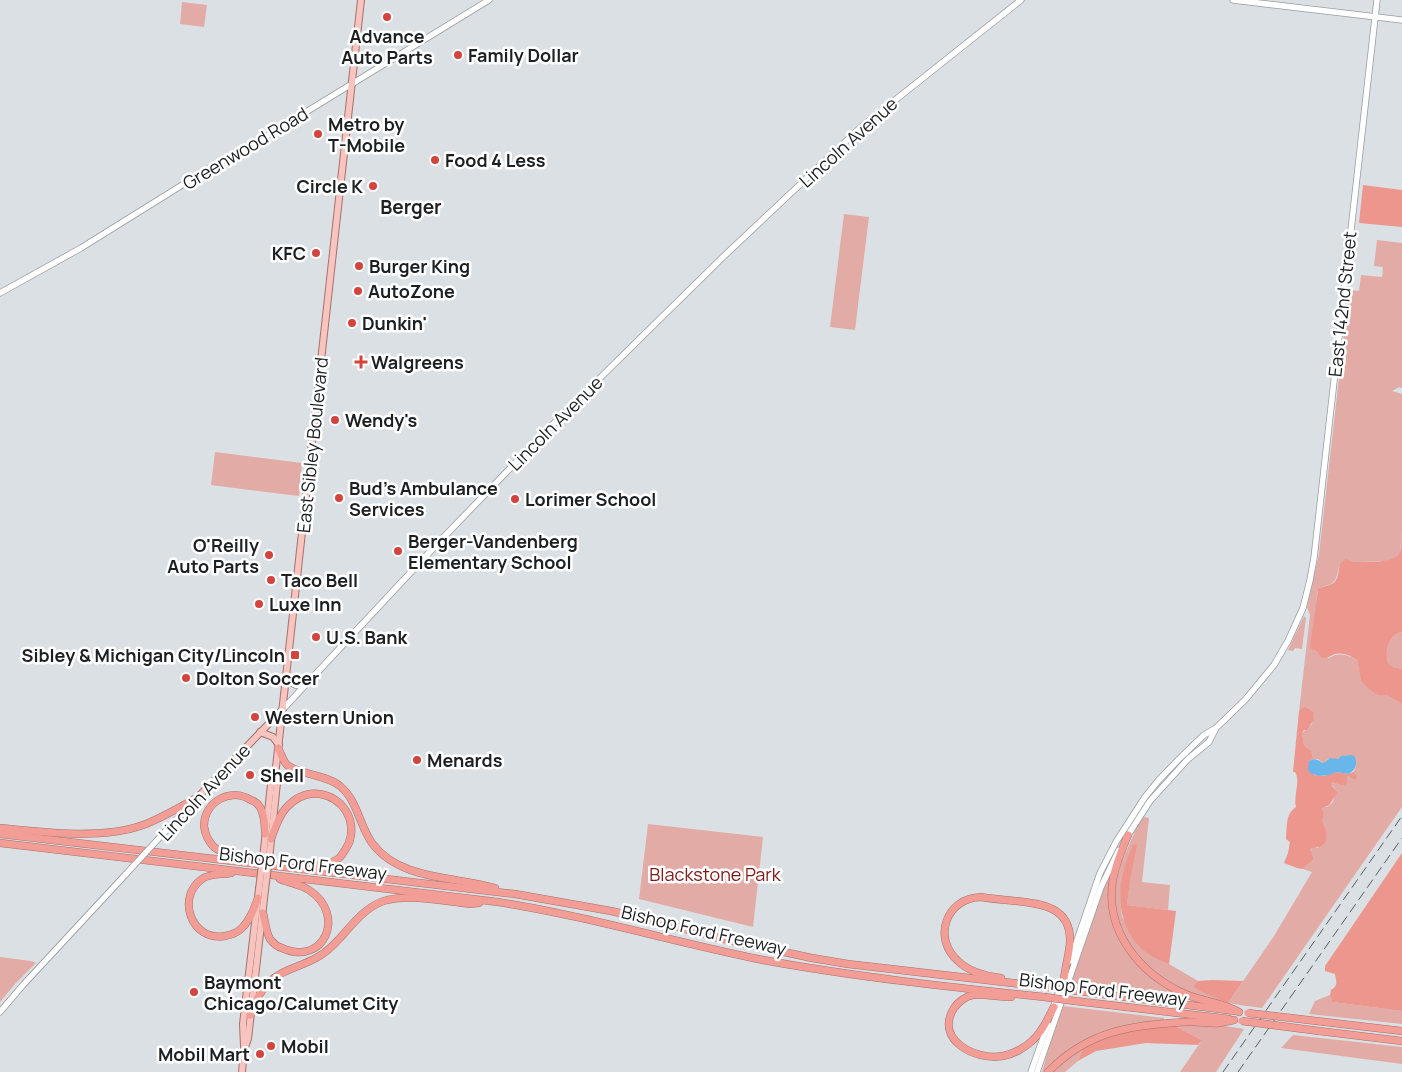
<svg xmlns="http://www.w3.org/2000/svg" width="1402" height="1072" viewBox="0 0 1402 1072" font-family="Manrope,sans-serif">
	<rect width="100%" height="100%" fill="#dbe0e4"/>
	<!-- green -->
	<g fill="#e2aba5">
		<path d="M 182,2 L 207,5 L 204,27 L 180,24 Z"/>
		<path d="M 844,214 L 869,217 L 855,330 L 830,327 Z"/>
		<path d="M 1377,240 L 1402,243 L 1402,388 L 1399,387 L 1392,391 L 1402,394 L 1402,529 L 1400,553 L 1396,558 L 1389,561 L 1352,562 L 1339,566 C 1335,595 1322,579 1317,593 L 1314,651 L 1329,658 C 1338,652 1347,654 1357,660 L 1361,681 L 1377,695 L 1386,695 L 1402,704 L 1402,807 L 1262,1008 C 1239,1005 1216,1002 1194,994 C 1148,977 1109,937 1116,885 C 1119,861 1132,842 1139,820 L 1144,817 L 1149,818 L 1142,882 L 1170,885 L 1168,910 L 1127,905 L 1133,844 L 1122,877 L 1120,897 L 1122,917 L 1154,957 L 1169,964 L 1198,981 L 1193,986 L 1228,1003 L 1274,936 L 1312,872 L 1303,869 L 1314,859 L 1310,851 L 1312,848 L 1318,848 L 1326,838 L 1324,825 L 1321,821 L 1324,813 L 1322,809 L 1324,807 L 1327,807 L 1333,802 L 1334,795 L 1338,792 L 1333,786 L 1330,785 L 1332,782 L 1340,785 L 1347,776 L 1350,777 C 1356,770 1362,754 1346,756 C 1340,757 1343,755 1338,759 L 1328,759 L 1325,762 L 1322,763 L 1318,759 L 1313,759 L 1313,755 L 1304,745 L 1302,733 L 1312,724 L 1314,712 L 1312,711 L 1300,709 L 1299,711 L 1310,615 L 1307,607 L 1319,554 L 1349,290 L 1359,291 L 1361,275 L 1382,277 L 1383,267 L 1374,266 Z"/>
		<path d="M 215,452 L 302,463 L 299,496 L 211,485 Z"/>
		<path d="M 1304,616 L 1306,618 L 1302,649 L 1295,648 L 1293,651 L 1288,650 Z"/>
		<path d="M 1402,632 L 1402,669 L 1393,667 L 1388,663 C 1385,651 1388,635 1402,632 Z"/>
		<path d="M 648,824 L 763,837 L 753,927 L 639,899 Z"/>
		<path d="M 1112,869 L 1111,880 L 1118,935 L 1129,955 L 1142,969 L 1157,981 L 1180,995 L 1179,997 L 1070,983 L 1104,888 Z"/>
		<path d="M 0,957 L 31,961 L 36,963 L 15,984 L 0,1002 Z"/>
		<path d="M 1330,995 L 1332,1002 L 1402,1011 L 1402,1024 L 1309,1014 L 1315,1001 Z"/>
		<path d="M 1063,1006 L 1164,1018 L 1164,1020 C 1113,1029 1081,1031 1045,1072 L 1042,1072 L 1051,1039 Z"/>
		<path d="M 1197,1024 L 1219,1025 L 1244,1029 L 1216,1072 L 1180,1072 L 1202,1040 L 1173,1025 Z"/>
		<path d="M 1293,1035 L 1402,1047 L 1402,1064 L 1281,1048 Z"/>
		<path d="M 1083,1047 L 1078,1061 L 1065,1072 L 1052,1072 L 1058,1066 Z"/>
	</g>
	<!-- forest -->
	<g fill="#ed968d">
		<path d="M 1363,185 L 1402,190 L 1402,227 L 1359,223 Z"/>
		<path d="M 1402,529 L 1402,632 C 1388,635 1385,651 1388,663 L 1393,667 L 1402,669 L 1402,704 L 1386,695 L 1377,695 L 1368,688 L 1361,681 L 1357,660 C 1351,656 1343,652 1335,654 C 1330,656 1328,658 1322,658 L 1318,653 L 1310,648 L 1318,589 C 1324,585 1332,587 1336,580 C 1341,572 1336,564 1346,559 L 1352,562 C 1363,561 1395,565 1400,552 C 1402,546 1401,536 1402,529 Z"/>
		<path d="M 1305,707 L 1314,712 L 1313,721 L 1307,730 L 1304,730 L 1302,733 L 1304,745 C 1308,750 1313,750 1313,759 L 1309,761 L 1314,775 L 1324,776 L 1336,772 L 1349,774 L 1353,772 L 1357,776 L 1356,779 L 1353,779 L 1350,777 L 1347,776 L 1347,782 L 1345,785 L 1340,785 L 1332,782 L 1331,785 L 1338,792 C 1332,796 1333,806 1324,807 L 1322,809 L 1324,813 C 1324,814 1322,820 1322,821 C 1322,822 1323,823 1324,825 C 1329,837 1327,848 1312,848 L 1310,850 L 1314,859 L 1303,869 L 1297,868 L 1284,863 L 1288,853 L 1290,842 L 1286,839 C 1287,828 1285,814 1296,807 C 1293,796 1301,781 1295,772 L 1293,772 L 1299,711 L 1301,708 L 1302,709 Z"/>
		<path d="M 1133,844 L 1137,845 L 1130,880 L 1127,905 L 1176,911 L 1169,964 C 1159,960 1147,955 1139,946 C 1122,929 1117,900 1122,877 C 1124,866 1129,855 1133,844 Z"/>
		<path d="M 1402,853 L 1402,1011 L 1332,1002 L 1330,995 L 1331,990 C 1339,985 1336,982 1335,974 L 1325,971 L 1325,966 Z"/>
		<path d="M 1212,980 L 1243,981 L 1228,1003 L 1200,991 L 1193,986 L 1198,981 Z"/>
		<path d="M 1173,1025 L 1202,1040 L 1198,1045 L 1146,1043 L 1096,1051 L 1078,1061 L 1083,1047 L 1107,1037 L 1140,1029 Z"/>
	</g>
	<!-- water -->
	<path fill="#69b6ea" d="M 1352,755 L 1355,757 C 1358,765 1355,770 1349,774 L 1336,772 L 1329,775 L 1319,776 L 1310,773 L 1308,769 L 1309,761 C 1314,758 1318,759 1322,763 L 1325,762 L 1330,758 L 1338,759 L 1341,756 Z"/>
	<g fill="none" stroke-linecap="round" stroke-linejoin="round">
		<!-- secondary casing -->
		<g stroke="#979ca0" stroke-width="7">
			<g id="secondary">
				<path d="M 1233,0 L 1402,20"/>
				<path d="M 0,293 L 81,248 L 203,172 L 257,142 L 489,0"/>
				<path d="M 286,678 C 293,684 296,688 305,684"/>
				<path d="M 283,709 L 440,541 L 546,431 L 723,257 L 860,128 L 1021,0"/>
				<path d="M 161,836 L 195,800"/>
				<path d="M 1126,838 L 1150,801 L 1188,759 L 1209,742 L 1215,730"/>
				<path d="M 1070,961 L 1100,873 L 1116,842 L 1145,797 L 1158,781 L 1179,759 L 1204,735 L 1216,728 L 1245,700 L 1274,665 L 1288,641 L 1303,608 L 1310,580 L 1314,558 L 1377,0"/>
				<path d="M 1052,1011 L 1065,975"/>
				<path d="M 0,1012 L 23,985 L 126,874"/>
				<path d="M 1031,1072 L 1048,1024"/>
				<path d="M 1037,1072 L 1101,887 L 1119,850"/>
			</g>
		</g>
		<!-- primary casing -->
		<g stroke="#a7716c" stroke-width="8">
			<g id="primary">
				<path d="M 260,732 L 273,737 L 279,745"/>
				<path d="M 198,797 L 283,709"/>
				<path d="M 264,849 L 271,784 L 275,776"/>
				<path d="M 270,850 L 277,783 L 275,776 L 361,0"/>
				<path d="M 244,1046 L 243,1024 L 259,889"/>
				<path d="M 242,1072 L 244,1050 L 248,1039 L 265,890"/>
			</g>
		</g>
		<!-- highway casing -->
		<g stroke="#a7716c" stroke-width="8">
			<g id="highway">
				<path d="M 278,748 C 281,753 283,761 287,765 C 300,775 325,774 340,786 C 358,801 359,825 372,843 C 400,881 455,876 495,888"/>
				<path d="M 0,828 C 44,832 101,840 143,825 C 162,818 180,807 198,797"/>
				<path d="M 0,834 L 515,894 L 611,911 L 655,921 L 714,937 L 812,958 L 848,964 L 1047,987"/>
				<path d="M 1128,835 C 1122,849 1116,864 1113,879 C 1104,931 1140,974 1185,994 C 1204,1002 1222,1002 1239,1012"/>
				<path d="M 271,839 C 275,829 278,817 286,808 C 295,798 306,792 320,794 C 343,798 357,820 349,843 C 346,848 343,855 338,859 C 329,865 319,866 309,866"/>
				<path d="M 0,843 L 498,902 C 587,916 674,942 763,960 C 856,977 950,987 1044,997"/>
				<path d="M 246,860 C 235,855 223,855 214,847 C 208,841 205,834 204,826 C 204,802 230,787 251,800 C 254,801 258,804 260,807 C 264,814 265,825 265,834"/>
				<path d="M 231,873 C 222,875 210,873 202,879 C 176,897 191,942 225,936 C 231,935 237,933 242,928 C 250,920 254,909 258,898"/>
				<path d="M 263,913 C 265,921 266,932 270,939 C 273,943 278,947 282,948 C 324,967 347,915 309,890 C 300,884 289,883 280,879"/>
				<path d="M 1001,978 C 986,976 969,972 958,961 C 932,938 946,898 981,897 C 993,899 1005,900 1016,901 C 1042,904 1070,907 1070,940 C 1070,952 1065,967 1064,979"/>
				<path d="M 1078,991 L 1235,1011"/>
				<path d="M 1011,997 C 1001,997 983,994 973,995 C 966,996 958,1002 954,1008 C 934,1040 976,1061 1003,1056 C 1014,1054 1026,1047 1033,1040 C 1043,1031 1048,1018 1054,1007"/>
				<path d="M 1075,1001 L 1229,1019"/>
				<path d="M 250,1015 C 255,1003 260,991 269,982 C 283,969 300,967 316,958 C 343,944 356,908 387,900 C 413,894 443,901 470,904 L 479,903"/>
				<path d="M 1325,1022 L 1402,1031"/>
				<path d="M 1319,1031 L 1402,1041"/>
				<path d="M 1048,1072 C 1088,1031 1130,1025 1185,1022 C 1196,1021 1208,1024 1219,1023 C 1224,1022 1229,1021 1234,1020"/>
			</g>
		</g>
		<!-- secondary -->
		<use href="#secondary" stroke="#fff" stroke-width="5.5"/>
		<!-- primary -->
		<use href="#primary" stroke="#f7c4bf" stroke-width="6"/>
		<!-- highway -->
		<use href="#highway" stroke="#f29d95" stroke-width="7"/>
		<!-- rail -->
		<g stroke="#5a5d60" stroke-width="1" stroke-dasharray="10 5" stroke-linecap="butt">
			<path d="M 1223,1072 L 1402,816"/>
			<path d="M 1238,1072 L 1402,838"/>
		</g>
		<!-- secondary-bridge casing -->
		<g stroke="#979ca0" stroke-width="7" stroke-linecap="butt">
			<path id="secondary-bridge" d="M 126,874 L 161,836"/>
		</g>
		<!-- primary-bridge casing -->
		<g stroke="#a7716c" stroke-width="8" stroke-linecap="butt">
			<g id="primary-bridge">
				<path d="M 259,889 L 264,849"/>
				<path d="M 265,890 L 270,850"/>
			</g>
		</g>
		<!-- highway-bridge casing -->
		<g stroke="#a7716c" stroke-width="8" stroke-linecap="butt">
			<g id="highway-bridge">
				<path d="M 1047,987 L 1078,991"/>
				<path d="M 1044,997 L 1075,1001"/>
				<path d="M 1248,1013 L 1325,1022"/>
				<path d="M 1242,1021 L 1319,1031"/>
			</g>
		</g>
		<!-- secondary-bridge -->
		<use href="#secondary-bridge" stroke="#fff" stroke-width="5.5"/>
		<!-- primary-bridge -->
		<use href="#primary-bridge" stroke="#f7c4bf" stroke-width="6"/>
		<!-- highway-bridge -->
		<use href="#highway-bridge" stroke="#f29d95" stroke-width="7"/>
	</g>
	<!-- markers -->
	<g fill="#d3443f" stroke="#fff" stroke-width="2">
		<circle cx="387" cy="17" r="5"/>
		<circle cx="458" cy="55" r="5"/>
		<circle cx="318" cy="134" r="5"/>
		<circle cx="435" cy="160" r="5"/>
		<circle cx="373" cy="186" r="5"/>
		<circle cx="316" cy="253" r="5"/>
		<circle cx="359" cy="266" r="5"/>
		<circle cx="358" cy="291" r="5"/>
		<circle cx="352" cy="323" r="5"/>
		<path d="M358.5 354.5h5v5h5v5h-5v5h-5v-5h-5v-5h5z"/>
		<circle cx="335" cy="420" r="5"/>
		<circle cx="339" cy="498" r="5"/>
		<circle cx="515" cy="499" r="5"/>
		<circle cx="398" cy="551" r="5"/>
		<circle cx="269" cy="555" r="5"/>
		<circle cx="271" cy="580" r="5"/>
		<circle cx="259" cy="604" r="5"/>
		<circle cx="316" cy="637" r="5"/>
		<rect x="290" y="650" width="10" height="10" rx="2.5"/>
		<circle cx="186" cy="678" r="5"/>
		<circle cx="255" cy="717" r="5"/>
		<circle cx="417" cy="760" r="5"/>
		<circle cx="250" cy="775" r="5"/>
		<circle cx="194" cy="992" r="5"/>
		<circle cx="271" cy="1046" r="5"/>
		<circle cx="260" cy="1054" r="5"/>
	</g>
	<g text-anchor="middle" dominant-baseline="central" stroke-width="5" stroke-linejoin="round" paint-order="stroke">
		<!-- poi labels -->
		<g font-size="18" font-weight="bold" fill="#1d1f21" stroke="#fff" text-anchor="start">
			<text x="387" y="36" text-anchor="middle">Advance<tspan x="387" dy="21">Auto Parts</tspan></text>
			<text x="468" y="55">Family Dollar</text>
			<text x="328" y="124">Metro by<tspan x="328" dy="21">T-Mobile</tspan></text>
			<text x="445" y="160">Food 4 Less</text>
			<text x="363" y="186" text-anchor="end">Circle K</text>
			<text x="306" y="253" text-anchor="end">KFC</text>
			<text x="369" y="266">Burger King</text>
			<text x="368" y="291">AutoZone</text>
			<text x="362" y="323">Dunkin'</text>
			<text x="371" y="362">Walgreens</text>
			<text x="345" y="420">Wendy's</text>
			<text x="349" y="488">Bud's Ambulance<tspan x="349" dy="21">Services</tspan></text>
			<text x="525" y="499">Lorimer School</text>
			<text x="408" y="541">Berger-Vandenberg<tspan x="408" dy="21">Elementary School</tspan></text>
			<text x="259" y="545" text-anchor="end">O'Reilly<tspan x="259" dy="21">Auto Parts</tspan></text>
			<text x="281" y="580">Taco Bell</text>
			<text x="269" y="604">Luxe Inn</text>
			<text x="326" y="637">U.S. Bank</text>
			<text x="285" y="655" text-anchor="end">Sibley &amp; Michigan City/Lincoln</text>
			<text x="196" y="678">Dolton Soccer</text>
			<text x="265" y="717">Western Union</text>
			<text x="427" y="760">Menards</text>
			<text x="260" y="775">Shell</text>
			<text x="204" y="982">Baymont<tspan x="204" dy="21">Chicago/Calumet City</tspan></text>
			<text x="281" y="1046">Mobil</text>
			<text x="250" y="1054" text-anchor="end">Mobil Mart</text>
		</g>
		<!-- street labels -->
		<g font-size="18" fill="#1d1f21" stroke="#fff">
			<text transform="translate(848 142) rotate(-42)">Lincoln Avenue</text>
			<text transform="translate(245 148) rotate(-31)">Greenwood Road</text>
			<text transform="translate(1342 304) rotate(-84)">East 142nd Street</text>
			<text transform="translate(555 423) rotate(-45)">Lincoln Avenue</text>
			<text transform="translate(312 445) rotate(-84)">East Sibley Boulevard</text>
			<text transform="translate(204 792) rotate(-47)">Lincoln Avenue</text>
			<text transform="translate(303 863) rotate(7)">Bishop Ford Freeway</text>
			<text transform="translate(704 930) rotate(13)">Bishop Ford Freeway</text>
			<text transform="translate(1103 989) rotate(7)">Bishop Ford Freeway</text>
		</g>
		<!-- park labels -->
		<g font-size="18" fill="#7e1919" stroke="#fff">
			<text x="715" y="874">Blackstone Park</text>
		</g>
		<!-- neighbourhood labels -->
		<g font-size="19" font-weight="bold" fill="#1d1f21" stroke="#fff">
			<text x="411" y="207">Berger</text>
		</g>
	</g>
</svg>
